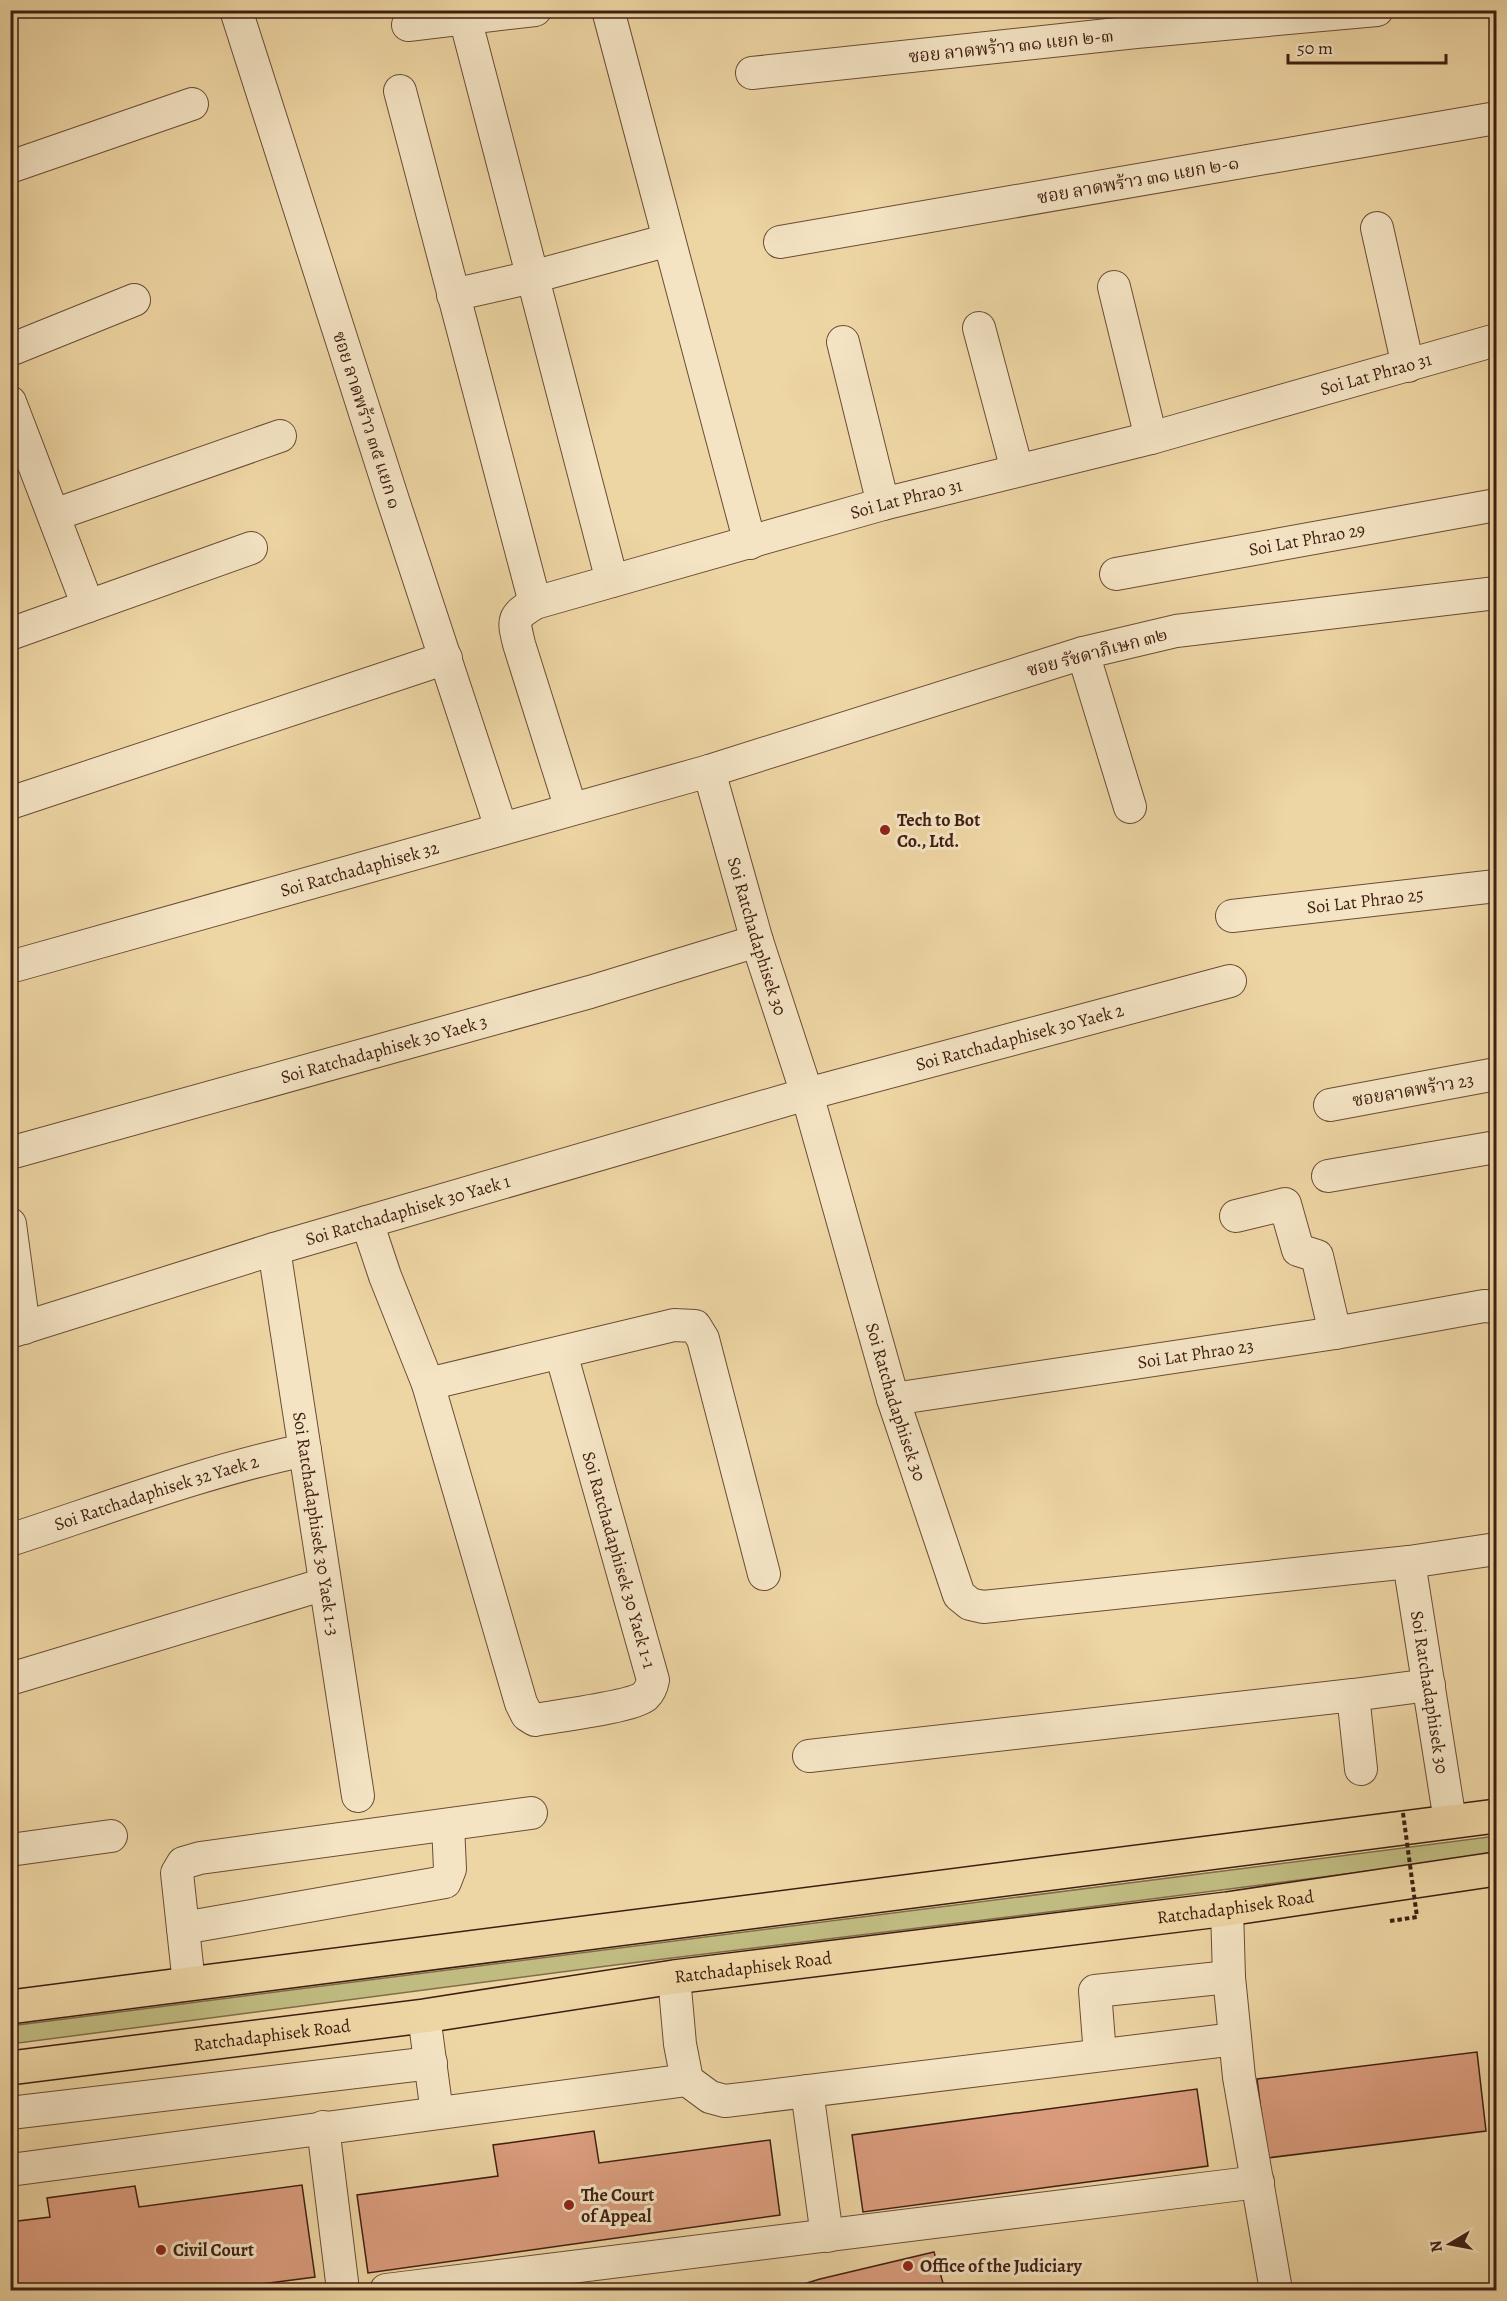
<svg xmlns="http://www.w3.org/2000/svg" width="1507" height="2301" viewBox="0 0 1507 2301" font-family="Alegreya,'Noto Serif Thai',serif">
	<rect width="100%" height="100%" fill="#eed6a4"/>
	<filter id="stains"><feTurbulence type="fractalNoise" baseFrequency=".00333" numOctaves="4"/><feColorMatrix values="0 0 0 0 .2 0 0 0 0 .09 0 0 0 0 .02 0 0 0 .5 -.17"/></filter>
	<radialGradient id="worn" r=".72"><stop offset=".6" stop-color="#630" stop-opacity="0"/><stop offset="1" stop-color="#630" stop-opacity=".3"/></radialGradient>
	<!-- green -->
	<path fill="#c0bc81" stroke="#806d4a" stroke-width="1.5" d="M 1496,1836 L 1496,1854 L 1446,1861 L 1089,1907 L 615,1965 L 11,2044 L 10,2026 Z"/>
	<!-- building -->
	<g fill="#dc9e7f" stroke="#3f1e12" stroke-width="1.5">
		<path d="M 1477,2052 L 1486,2131 L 1267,2158 L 1257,2079 Z"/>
		<path d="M 1197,2089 L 1208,2166 L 863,2212 L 852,2135 Z"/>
		<path d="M 594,2131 L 599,2163 L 770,2140 L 780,2215 L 368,2273 L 357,2195 L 498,2176 L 493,2145 Z"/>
		<path d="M 302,2185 L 315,2277 L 216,2290 L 10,2290 L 10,2222 L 50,2217 L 47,2198 L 135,2186 L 139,2207 Z"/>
		<path d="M 934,2252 L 945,2290 L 784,2290 L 820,2279 Z"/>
	</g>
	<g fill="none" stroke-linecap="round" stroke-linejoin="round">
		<!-- minor casing -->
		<g stroke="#6b4c36" stroke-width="34">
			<g id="minor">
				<path d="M 236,10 L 392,497 L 501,828"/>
				<path d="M 608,10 L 750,543"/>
				<path d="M 465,18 L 612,581"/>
				<path d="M 408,25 L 535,10"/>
				<path d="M 752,73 L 1136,32 L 1377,10"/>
				<path d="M 400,91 L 535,603"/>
				<path d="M 10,167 L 192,104"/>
				<path d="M 1377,228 L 1408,366"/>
				<path d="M 780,242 L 1496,118"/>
				<path d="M 1114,287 L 1151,438"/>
				<path d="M 453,295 L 532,277 L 669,240"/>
				<path d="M 979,328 L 1017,470"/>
				<path d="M 843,342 L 883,504"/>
				<path d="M 10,350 L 134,300"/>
				<path d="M 10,402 L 88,606"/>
				<path d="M 54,515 L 280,436"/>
				<path id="s1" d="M 1116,574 L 1496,505"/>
				<path d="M 10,634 L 251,548"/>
				<path d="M 1083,653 L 1130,807"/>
				<path id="s2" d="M 709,771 L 757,941 L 807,1094 L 893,1399 L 959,1595 L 970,1604 L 983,1607 L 1409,1562 L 1450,1821"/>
				<path d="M 10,803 L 446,658"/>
				<path id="s3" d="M 571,809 L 519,644 C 513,619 512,617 535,603 L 883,504 L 1151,438 L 1496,340"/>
				<path id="s4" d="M 1232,916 L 1496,886"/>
				<path id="s5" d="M 10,967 L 709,771 L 1083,653 L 1176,631 L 1496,593"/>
				<path d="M 1330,1105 L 1496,1074"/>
				<path id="s6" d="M 10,1153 L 590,992 L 757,941"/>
				<path d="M 1328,1176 L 1496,1147"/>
				<path d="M 1236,1216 L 1285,1204 L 1298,1250 L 1317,1256 L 1335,1333"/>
				<path d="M 367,1222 L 385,1276 L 428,1384 L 521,1703 L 527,1715 L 535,1720 C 556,1716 632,1707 645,1696 C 650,1691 652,1686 653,1680 L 561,1353"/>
				<path d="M 10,1224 L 24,1328"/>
				<path id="s7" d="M 274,1249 L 358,1796"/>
				<path id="s8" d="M 10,1332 L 274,1249 L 807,1094 L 1230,981"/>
				<path d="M 428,1384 L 674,1325 L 695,1326 L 703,1339 L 764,1574"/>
				<path id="s9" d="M 893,1399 L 1335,1333 L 1484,1306 L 1496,1307"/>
				<path id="s10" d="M 10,1540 C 108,1508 205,1471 305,1450"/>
				<path d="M 1409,1562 L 1496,1549"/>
				<path d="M 10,1679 L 325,1584"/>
				<path d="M 1353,1695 L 1429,1685"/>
				<path d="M 809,1756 L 1353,1695 L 1361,1769"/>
				<path d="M 10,1850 L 111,1836"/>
				<path d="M 1227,1909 L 1229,1977 L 1239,2077 L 1276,2290"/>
				<path d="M 183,1928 L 445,1882 L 450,1869 L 448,1825"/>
				<path d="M 674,1977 L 680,2044 L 687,2080"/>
				<path d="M 189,1984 L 177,1873 L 183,1863 L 200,1858 L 531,1813"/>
				<path d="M 424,2016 L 437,2113"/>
				<path d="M 1100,2055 L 1095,1991 L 1229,1977"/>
				<path d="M 807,2091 L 827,2236"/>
				<path d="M 10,2113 L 431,2063"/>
				<path d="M 323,2127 L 343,2290"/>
				<path d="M 10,2170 L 687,2080 L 710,2097 L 725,2101 L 1235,2039"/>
				<path d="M 386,2290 L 1258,2182"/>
			</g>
		</g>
		<!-- major casing -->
		<g stroke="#3f1e12" stroke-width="36">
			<g id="major">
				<path d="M 10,2007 L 1496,1816"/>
				<path id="s11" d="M 10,2068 L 424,2016 L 674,1977 L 1227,1909 L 1496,1869"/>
			</g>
		</g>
		<!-- path -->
		<path stroke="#3f1e12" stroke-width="4" stroke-dasharray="4.5 3" stroke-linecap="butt" d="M 1390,1921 L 1417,1917"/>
		<!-- minor -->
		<use href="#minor" stroke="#f4e4c4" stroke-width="32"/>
		<!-- major -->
		<use href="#major" stroke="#eed6a4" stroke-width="33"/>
		<!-- path-bridge -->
		<path stroke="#3f1e12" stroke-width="4" stroke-dasharray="4.5 3" stroke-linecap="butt" d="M 1403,1813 L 1417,1917"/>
	</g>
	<!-- markers -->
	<g fill="#8f2418" stroke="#f4e4c4" stroke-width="2">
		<circle cx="885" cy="830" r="6"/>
		<circle cx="569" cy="2205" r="6"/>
		<circle cx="161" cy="2250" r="6"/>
		<circle cx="908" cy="2266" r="6"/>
	</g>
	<g text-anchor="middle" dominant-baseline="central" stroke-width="6" stroke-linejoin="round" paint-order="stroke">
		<!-- street labels -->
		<g font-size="18" fill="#3f1e12" stroke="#f4e4c4">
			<text transform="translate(1011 46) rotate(-6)">ซอย ลาดพร้าว ๓๑ แยก ๒-๓</text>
			<text transform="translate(1138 180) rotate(-10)">ซอย ลาดพร้าว ๓๑ แยก ๒-๑</text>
			<text stroke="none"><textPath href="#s3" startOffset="1095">Soi Lat Phrao 31</textPath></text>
			<text transform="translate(367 420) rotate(72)">ซอย ลาดพร้าว ๓๕ แยก ๑</text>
			<text stroke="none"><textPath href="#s3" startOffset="609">Soi Lat Phrao 31</textPath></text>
			<text stroke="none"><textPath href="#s1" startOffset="194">Soi Lat Phrao 29</textPath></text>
			<text transform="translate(1097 652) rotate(-15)">ซอย รัชดาภิเษก ๓๒</text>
			<text stroke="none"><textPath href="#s5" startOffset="363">Soi Ratchadaphisek 32</textPath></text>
			<text stroke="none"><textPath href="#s4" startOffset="134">Soi Lat Phrao 25</textPath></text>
			<text stroke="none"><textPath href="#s2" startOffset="172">Soi Ratchadaphisek 30</textPath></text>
			<text stroke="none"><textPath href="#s8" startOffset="1052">Soi Ratchadaphisek 30 Yaek 2</textPath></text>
			<text stroke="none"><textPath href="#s6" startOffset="388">Soi Ratchadaphisek 30 Yaek 3</textPath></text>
			<text transform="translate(1413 1090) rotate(-10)">ซอยลาดพร้าว 23</text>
			<text stroke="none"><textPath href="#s8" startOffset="416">Soi Ratchadaphisek 30 Yaek 1</textPath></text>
			<text stroke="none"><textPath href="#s9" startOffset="306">Soi Lat Phrao 23</textPath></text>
			<text stroke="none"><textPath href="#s2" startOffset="658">Soi Ratchadaphisek 30</textPath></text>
			<text stroke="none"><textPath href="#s10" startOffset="154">Soi Ratchadaphisek 32 Yaek 2</textPath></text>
			<text stroke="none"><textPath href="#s7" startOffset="278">Soi Ratchadaphisek 30 Yaek 1-3</textPath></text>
			<text transform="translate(619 1560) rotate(74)">Soi Ratchadaphisek 30 Yaek 1-1</text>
			<text stroke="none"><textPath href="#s2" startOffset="1449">Soi Ratchadaphisek 30</textPath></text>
			<text stroke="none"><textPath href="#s11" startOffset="1236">Ratchadaphisek Road</textPath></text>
			<text stroke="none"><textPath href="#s11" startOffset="750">Ratchadaphisek Road</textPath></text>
			<text stroke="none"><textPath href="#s11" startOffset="264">Ratchadaphisek Road</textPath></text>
		</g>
		<!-- poi labels -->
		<g font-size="18" font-weight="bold" fill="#3f1e12" stroke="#f4e4c4" text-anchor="start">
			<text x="897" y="820">Tech to Bot<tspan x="897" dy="21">Co., Ltd.</tspan></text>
			<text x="581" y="2195">The Court<tspan x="581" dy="21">of Appeal</tspan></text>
			<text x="173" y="2250">Civil Court</text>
			<text x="920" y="2266">Office of the Judiciary</text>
		</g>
	</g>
	<!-- margin -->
	<rect width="1507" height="2301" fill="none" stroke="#eed6a4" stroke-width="36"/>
	<rect x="12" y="12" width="1483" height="2277" fill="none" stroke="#3f1e12" stroke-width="3"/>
	<rect x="18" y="18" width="1471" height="2265" fill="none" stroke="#3f1e12" stroke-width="1.5"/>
	<!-- north arrow -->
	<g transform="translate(1450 2244) rotate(260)" stroke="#f4e4c4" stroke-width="4.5" paint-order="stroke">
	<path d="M0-4.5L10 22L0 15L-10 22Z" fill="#3f1e12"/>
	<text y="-9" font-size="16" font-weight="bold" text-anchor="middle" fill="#3f1e12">N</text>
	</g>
	<!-- scale -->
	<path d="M1288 54v9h158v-9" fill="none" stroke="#3f1e12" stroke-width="3"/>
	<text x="1297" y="54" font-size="18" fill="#3f1e12" stroke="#f4e4c4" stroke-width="4.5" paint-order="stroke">50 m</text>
	<rect width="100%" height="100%" filter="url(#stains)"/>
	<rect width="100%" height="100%" fill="url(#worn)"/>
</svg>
